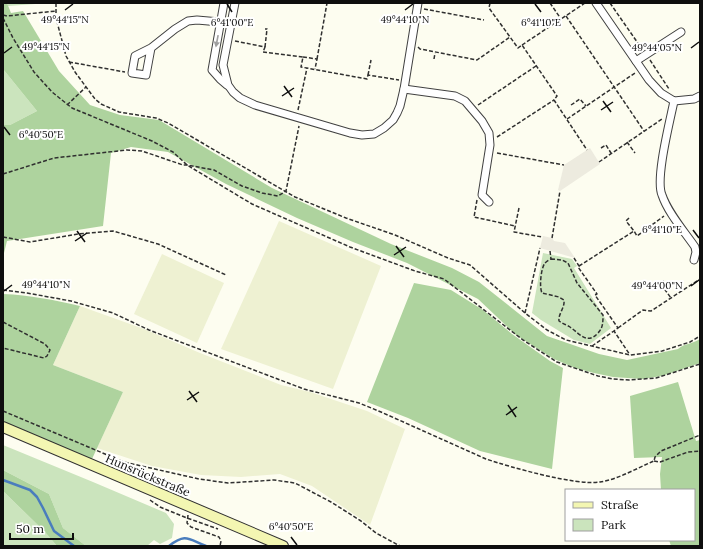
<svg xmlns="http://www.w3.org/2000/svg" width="703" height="549" viewBox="0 0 703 549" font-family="Lora,serif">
	<rect width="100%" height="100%" fill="#fdfdf0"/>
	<!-- farmland -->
	<g fill="#eef1d2">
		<path d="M 279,221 L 381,266 L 333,389 L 221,349 Z"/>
		<path d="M 162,254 L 224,283 L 197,343 L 134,314 Z"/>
		<path d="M 80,306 L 144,329 L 200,353 L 281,385 L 310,392 L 367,411 L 405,429 L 370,525 L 312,486 L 280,474 L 241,477 L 201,475 L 152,466 L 97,448 L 123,392 L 53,365 Z"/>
	</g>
	<!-- green -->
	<g fill="#cbe4bd">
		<path d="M 7,3 L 49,3 L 8,6 Z"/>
		<path d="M 3,69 L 37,111 L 10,125 L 3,125 Z"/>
		<path d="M 543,253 L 572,259 L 577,266 L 574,268 L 611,328 L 590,344 L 574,340 L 541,320 L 532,313 Z"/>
		<path d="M 3,445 L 93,482 L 166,513 L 174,524 L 172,538 L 160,544 L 154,540 L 147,546 L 86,546 L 63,528 L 49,494 L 3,470 Z"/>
		<path d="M 3,491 L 45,532 L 57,546 L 3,546 Z"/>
	</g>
	<!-- forest -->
	<g fill="#aed39e">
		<path d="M 3,3 L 7,3 L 11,13 L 23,11 L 59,71 L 90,105 L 120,115 L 159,120 L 272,188 L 391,244 L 452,268 L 479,282 L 547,336 L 599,354 L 627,360 L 678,349 C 685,343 693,344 700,339 L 700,363 L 662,376 L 642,379 L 613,377 L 594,373 L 575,368 L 554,359 L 516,335 L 478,299 L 407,263 L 353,242 L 297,218 L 226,184 L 168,152 L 131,147 L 111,153 L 103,226 L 7,241 L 3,257 L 3,125 L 10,125 L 37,111 L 3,69 Z"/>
		<path d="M 414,283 L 451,290 L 483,310 L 512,334 L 550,361 L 563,368 L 552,469 L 480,451 L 408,418 L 367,402 Z"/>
		<path d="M 3,294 C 30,295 54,300 80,306 L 53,365 L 123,392 L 92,459 L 3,422 Z"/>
		<path d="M 678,382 L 696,441 L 700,440 L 700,546 L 671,546 L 669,540 L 694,540 L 694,490 L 661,490 L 660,474 L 662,457 L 634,458 L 630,396 Z"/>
		<path d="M 3,470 L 49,494 L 63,528 L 86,546 L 57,546 L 45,532 L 3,491 Z"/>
	</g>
	<!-- plaza -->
	<g fill="#edebdf">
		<path d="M 590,148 L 600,164 L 560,191 L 558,190 L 564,165 Z"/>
		<path d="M 543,236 L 552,238 L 554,241 L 565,243 L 575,258 L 540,248 Z"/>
	</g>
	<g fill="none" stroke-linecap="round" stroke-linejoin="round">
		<!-- stream -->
		<g stroke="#4a7dbd" stroke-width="2.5">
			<path d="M 3,480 L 30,490 L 37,497 L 43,508 L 54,531 L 74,546"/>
			<path d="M 169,546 C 186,533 188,539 206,546"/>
		</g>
		<!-- minor casing -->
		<g stroke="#414141" stroke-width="9">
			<g id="minor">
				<path d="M 224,3 L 212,70 L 220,79 L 227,85"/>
				<path d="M 235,3 L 223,65 L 228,85 L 233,92 L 240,98 L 255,105 L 350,133 L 362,135 L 374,134 L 384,128 L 393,120 L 397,113 L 400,106 L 404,89 L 418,3"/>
				<path d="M 596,3 L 649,80 L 661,93 L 674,101 L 694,99 L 700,96"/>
				<path d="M 151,48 L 146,75 L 132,73 L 135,56 L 151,48 L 175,29 L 188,21 L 197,20 L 231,23"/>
				<path d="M 636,61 L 681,32"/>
				<path d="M 404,89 L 455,96 L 465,101 L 482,121 L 489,133 L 490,145 L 482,195 L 489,202"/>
				<path d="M 674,101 C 670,121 655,179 662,195 C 668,213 684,231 695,247 L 696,252 L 694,260"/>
			</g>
		</g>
		<!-- secondary casing -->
		<g stroke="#303030" stroke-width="12">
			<path id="secondary" d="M 3,427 L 283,546"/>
		</g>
		<!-- path -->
		<g stroke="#303030" stroke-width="1.5" stroke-dasharray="4 2" stroke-linecap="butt">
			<path d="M 56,3 L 56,18 L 66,56 L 75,72 L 95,99 L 101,104 L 119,112 L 156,118 L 168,123 L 295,197 L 346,218 L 395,235 L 448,258 L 470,265 L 525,313 L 547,330 L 566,340 L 630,355 L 662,351 L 690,342 L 700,336"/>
			<path d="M 490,3 L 489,8 L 518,48 L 522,45 L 557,96 L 554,100 L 587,150"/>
			<path d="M 550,3 L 561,19"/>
			<path d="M 610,3 L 642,49"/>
			<path d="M 424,9 L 484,20"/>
			<path d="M 3,15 L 7,16 L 56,11"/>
			<path d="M 566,16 L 644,131"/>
			<path d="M 3,18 L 13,38 L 34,72 L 52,92 L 72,108 L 152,141 L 173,152 L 187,165 L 252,204 L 350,247 L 415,271 L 444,279 L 523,340 L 557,362 L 598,376 L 613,379 L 629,380 L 656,378 L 700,364"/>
			<path d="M 235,41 L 265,47 L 263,52 L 303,57 L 301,67 L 367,79 L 368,75 L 399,80"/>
			<path d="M 522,45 L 585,3"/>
			<path d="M 265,47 L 267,29 L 265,29"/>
			<path d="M 418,47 L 420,49 L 477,60 L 510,37"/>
			<path d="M 303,57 L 317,59 L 315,69"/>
			<path d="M 317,59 L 327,3"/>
			<path d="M 434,59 L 435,53"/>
			<path d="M 650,60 L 669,89"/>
			<path d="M 69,62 L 125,72"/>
			<path d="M 368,75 L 371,60"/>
			<path d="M 67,105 L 86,87"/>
			<path d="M 478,105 L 536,66"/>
			<path d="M 571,105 L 580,99 L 586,106"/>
			<path d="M 298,110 L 307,68"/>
			<path d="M 567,119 L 635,73"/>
			<path d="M 497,137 L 554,100"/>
			<path d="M 627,142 L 635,153"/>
			<path d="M 601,148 L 606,145 L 611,153"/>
			<path d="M 497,153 L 564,165"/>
			<path d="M 599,162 L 662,119"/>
			<path d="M 3,174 L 54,158 L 127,150 L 142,151 L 183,165 L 187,165 L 214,170 L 242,186 L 262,193 L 278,196 L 286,191 L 299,126"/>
			<path d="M 477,200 L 474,217 L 515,226"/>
			<path d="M 519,208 L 514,232 L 542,237"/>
			<path d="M 629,218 L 626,221 L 634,231"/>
			<path d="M 3,237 L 30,242 L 78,234 L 113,231 L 158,244 L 226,275"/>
			<path d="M 552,238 L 560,191"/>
			<path d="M 550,251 L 551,259"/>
			<path d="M 574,258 L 579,266 L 578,267 L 597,294 L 595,295 L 618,328 L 614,331 L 630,355"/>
			<path d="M 551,259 L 562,260 L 568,263 L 577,283 L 603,315 C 603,322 603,328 598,333 C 587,345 580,334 570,327 C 567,325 563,324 559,321 C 558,314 565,308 564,300 L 559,297 L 542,293 C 539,287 541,268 545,263 C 546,262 550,259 551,259 Z"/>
			<path d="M 579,266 L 634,231 L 637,236 L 664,216"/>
			<path d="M 664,281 L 660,283 L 671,298"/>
			<path d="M 3,290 L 27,293 L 71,301 L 113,313 L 149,330 L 267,375 L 304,389 L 359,403 L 381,412 L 486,459 C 510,467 576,486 600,482 C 619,479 637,468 654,461 L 655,457 L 661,451 L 700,435"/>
			<path d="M 525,313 L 540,248"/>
			<path d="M 3,322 L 45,344 L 50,350 L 47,356 L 44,358 L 3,348"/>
			<path d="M 618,328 L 643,310 L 651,311 L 700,279"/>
			<path d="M 592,346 L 614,331"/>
			<path d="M 3,411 L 124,462 L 199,479 L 228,483 L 274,480 L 295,483 L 331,502 L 361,521 L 376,533 L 400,546"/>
			<path d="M 654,461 L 660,462 L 688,452 L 700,451"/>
			<path d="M 150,500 L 160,507 L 187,518 L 218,529"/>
			<path d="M 188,515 L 187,523 L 191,527 L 219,537 L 221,541 L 220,546"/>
		</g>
		<!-- minor -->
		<use href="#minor" stroke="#fff" stroke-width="7"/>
		<!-- secondary -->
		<use href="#secondary" stroke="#f3f6b2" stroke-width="10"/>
	</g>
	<!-- one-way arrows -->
	<defs><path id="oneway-solid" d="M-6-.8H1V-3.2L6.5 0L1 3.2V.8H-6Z"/></defs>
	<use fill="#9f9f9f" href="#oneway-solid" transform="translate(217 41) rotate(101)"/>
	<!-- ticks -->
	<path fill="none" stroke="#0e0e0e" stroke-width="1.5" d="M 227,4 L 232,12M 535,4 L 541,12M 65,10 L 73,4M 405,10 L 413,4M 691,48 L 699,42M 4,53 L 12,47M 284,86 L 292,97M 282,96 L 294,88M 603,101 L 611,112M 601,110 L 613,102M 4,127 L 10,135M 693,230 L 699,238M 77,231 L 85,242M 75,241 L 87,233M 396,246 L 404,257M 394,255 L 406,247M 691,286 L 699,280M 4,291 L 12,285M 189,391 L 197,402M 187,400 L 199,392M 508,405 L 516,417M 506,415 L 517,407M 291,537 L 297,545"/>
	<g text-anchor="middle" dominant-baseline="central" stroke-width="4" stroke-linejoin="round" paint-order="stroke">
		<!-- street labels -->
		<g font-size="12" fill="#0e0e0e" stroke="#fff">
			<text transform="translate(148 475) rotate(23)">Hunsrückstraße</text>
		</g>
	</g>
	<g font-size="10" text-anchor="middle" fill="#0e0e0e" stroke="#fff" stroke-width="4" stroke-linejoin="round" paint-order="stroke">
		<text x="65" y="23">49°44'15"N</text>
		<text x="405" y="23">49°44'10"N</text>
		<text x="232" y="26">6°41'00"E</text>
		<text x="541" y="26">6°41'10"E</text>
		<text x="46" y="50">49°44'15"N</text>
		<text x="657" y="51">49°44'05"N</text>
		<text x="41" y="138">6°40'50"E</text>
		<text x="662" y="233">6°41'10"E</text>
		<text x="46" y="288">49°44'10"N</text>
		<text x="657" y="289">49°44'00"N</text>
		<text x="291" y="530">6°40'50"E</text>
	</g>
	<!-- border -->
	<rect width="703" height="549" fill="none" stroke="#0e0e0e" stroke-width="8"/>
	<!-- legend -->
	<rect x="565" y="489" width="130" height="52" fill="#ffffff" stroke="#9f9f9f"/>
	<rect x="573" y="502" width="20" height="6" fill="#f3f6b2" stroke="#9f9f9f"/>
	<text x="601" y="509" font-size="12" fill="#0e0e0e">Straße</text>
	<rect x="573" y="519" width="20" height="12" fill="#cbe4bd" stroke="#9f9f9f"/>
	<text x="601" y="529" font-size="12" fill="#0e0e0e">Park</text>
	<!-- scale -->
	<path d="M10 533v6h63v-6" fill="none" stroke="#0e0e0e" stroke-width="2"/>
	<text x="16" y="533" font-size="12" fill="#0e0e0e" stroke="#ffffff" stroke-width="3" paint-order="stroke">50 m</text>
</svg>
